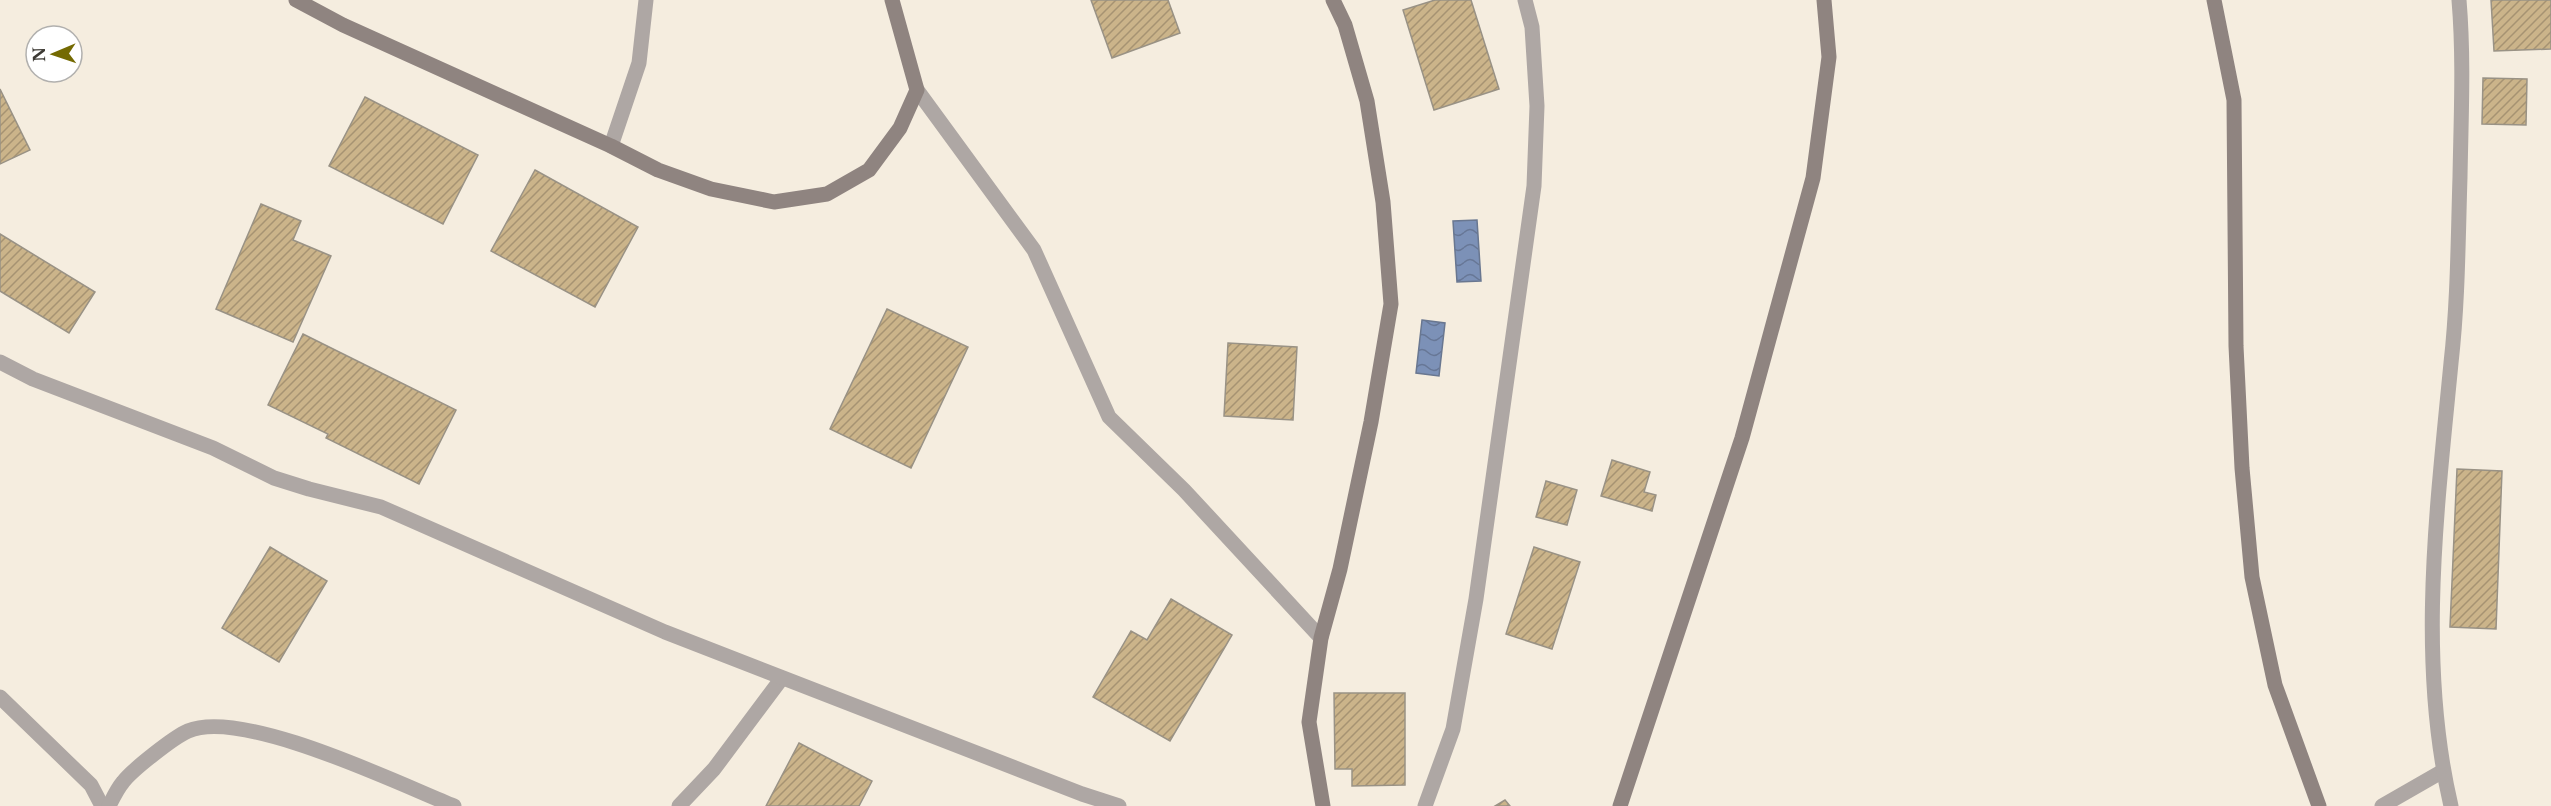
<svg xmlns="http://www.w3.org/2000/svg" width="2551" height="806" viewBox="0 0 2551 806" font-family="'Libre Baskerville',serif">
	<defs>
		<pattern id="water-waves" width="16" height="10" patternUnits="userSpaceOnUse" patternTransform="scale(1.5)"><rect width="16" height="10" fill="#7c91b7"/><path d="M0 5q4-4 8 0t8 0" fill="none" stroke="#677796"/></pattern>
		<pattern id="building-hatch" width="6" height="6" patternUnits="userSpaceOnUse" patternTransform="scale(1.5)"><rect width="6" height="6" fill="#cbb48a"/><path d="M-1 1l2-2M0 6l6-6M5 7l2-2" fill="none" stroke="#a69372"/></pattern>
	</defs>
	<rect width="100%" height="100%" fill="#f5eddf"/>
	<!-- water -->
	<g fill="url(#water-waves)" stroke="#697790" stroke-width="1.5">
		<path d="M 1477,220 L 1481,281 L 1457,282 L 1453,221 Z"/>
		<path d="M 1422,320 L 1445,323 L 1439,376 L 1416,373 Z"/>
	</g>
	<!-- building -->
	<g fill="url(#building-hatch)" stroke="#999285" stroke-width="1.5">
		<path d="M 1091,0 L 1168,0 L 1180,33 L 1112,58 Z"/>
		<path d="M 1435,0 L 1471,0 L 1499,89 L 1434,110 L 1403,10 Z"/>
		<path d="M 2491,0 L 2551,0 L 2551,49 L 2494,51 Z"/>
		<path d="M 2483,78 L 2527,79 L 2526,125 L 2482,124 Z"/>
		<path d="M 0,89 L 30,150 L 0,164 Z"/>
		<path d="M 365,97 L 478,155 L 443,224 L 329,166 Z"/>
		<path d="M 535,170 L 638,227 L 595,307 L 491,251 Z"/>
		<path d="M 261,204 L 301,221 L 293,240 L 331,256 L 293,342 L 216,309 Z"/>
		<path d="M 0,234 L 95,292 L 69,333 L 0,291 Z"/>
		<path d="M 887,309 L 968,347 L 911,468 L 830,429 Z"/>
		<path d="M 303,334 L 456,410 L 419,484 L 326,438 L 328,434 L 268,405 Z"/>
		<path d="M 1228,343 L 1297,347 L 1293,420 L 1224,416 Z"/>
		<path d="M 1612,460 L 1650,472 L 1644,492 L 1656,495 L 1652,511 L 1601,496 Z"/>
		<path d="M 2457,469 L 2502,471 L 2496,629 L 2450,627 Z"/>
		<path d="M 1546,481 L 1577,490 L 1567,525 L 1536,517 Z"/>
		<path d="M 270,547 L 327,581 L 279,662 L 222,628 Z"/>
		<path d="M 1534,547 L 1580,562 L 1552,649 L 1506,634 Z"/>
		<path d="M 1171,599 L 1232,635 L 1170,741 L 1093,697 L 1131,631 L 1147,640 Z"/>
		<path d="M 1334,693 L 1405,693 L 1405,785 L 1352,786 L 1352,769 L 1335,769 Z"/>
		<path d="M 799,743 L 872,781 L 859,806 L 766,806 Z"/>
		<path d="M 1505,800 L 1510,806 L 1495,806 Z"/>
	</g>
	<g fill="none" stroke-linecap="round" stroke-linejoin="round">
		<!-- lane -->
		<path stroke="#aea7a4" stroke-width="15" d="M 679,806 L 714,769 L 782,678"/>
		<!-- street -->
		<g stroke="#aea7a4" stroke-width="15">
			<path d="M 917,90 L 1034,250 L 1109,417 L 1184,490 L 1321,638"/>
			<path d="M 611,146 L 639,63 L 646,0"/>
			<path d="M 0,362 L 33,379 L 213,448 L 274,478 L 309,489 L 381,507 L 665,632 L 1082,794 L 1119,806"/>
			<path d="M 0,697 L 91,785 L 102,806"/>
			<path d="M 109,806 C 113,798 117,789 123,782 C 132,770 174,737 188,731 C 243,708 397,783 454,806"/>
			<path d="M 1425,806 L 1453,729 L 1476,599 L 1534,186 L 1537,106 L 1532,27 L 1525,0"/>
			<path d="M 2382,806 L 2443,771"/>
			<path d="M 2451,806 C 2417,661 2437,509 2451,363 C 2458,301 2458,239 2460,177 C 2461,118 2464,59 2459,0"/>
		</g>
		<!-- secondary -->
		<g stroke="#8f8480" stroke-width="15">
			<path d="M 296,0 L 343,25 L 611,146 L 658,170 L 711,189 L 774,202 L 827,194 L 869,170 L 900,128 L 917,90 L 892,0"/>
			<path d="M 2214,0 L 2234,100 L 2236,346 L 2242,468 L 2252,577 L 2275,685 L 2319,806"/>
			<path d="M 1323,806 L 1309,722 L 1321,638 L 1340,569 L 1371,422 L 1391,304 L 1383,202 L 1367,101 L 1345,25 L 1333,0"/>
			<path d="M 1620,806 L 1742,438 L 1813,178 L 1829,57 L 1824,0"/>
		</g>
	</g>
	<!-- north arrow -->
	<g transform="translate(54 54) rotate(268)"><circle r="28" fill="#ffffff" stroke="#b1b0ae" stroke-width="1.5"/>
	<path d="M0-4.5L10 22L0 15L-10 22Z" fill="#746a02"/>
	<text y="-9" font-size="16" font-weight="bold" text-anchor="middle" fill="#3d3a34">N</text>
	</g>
</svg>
